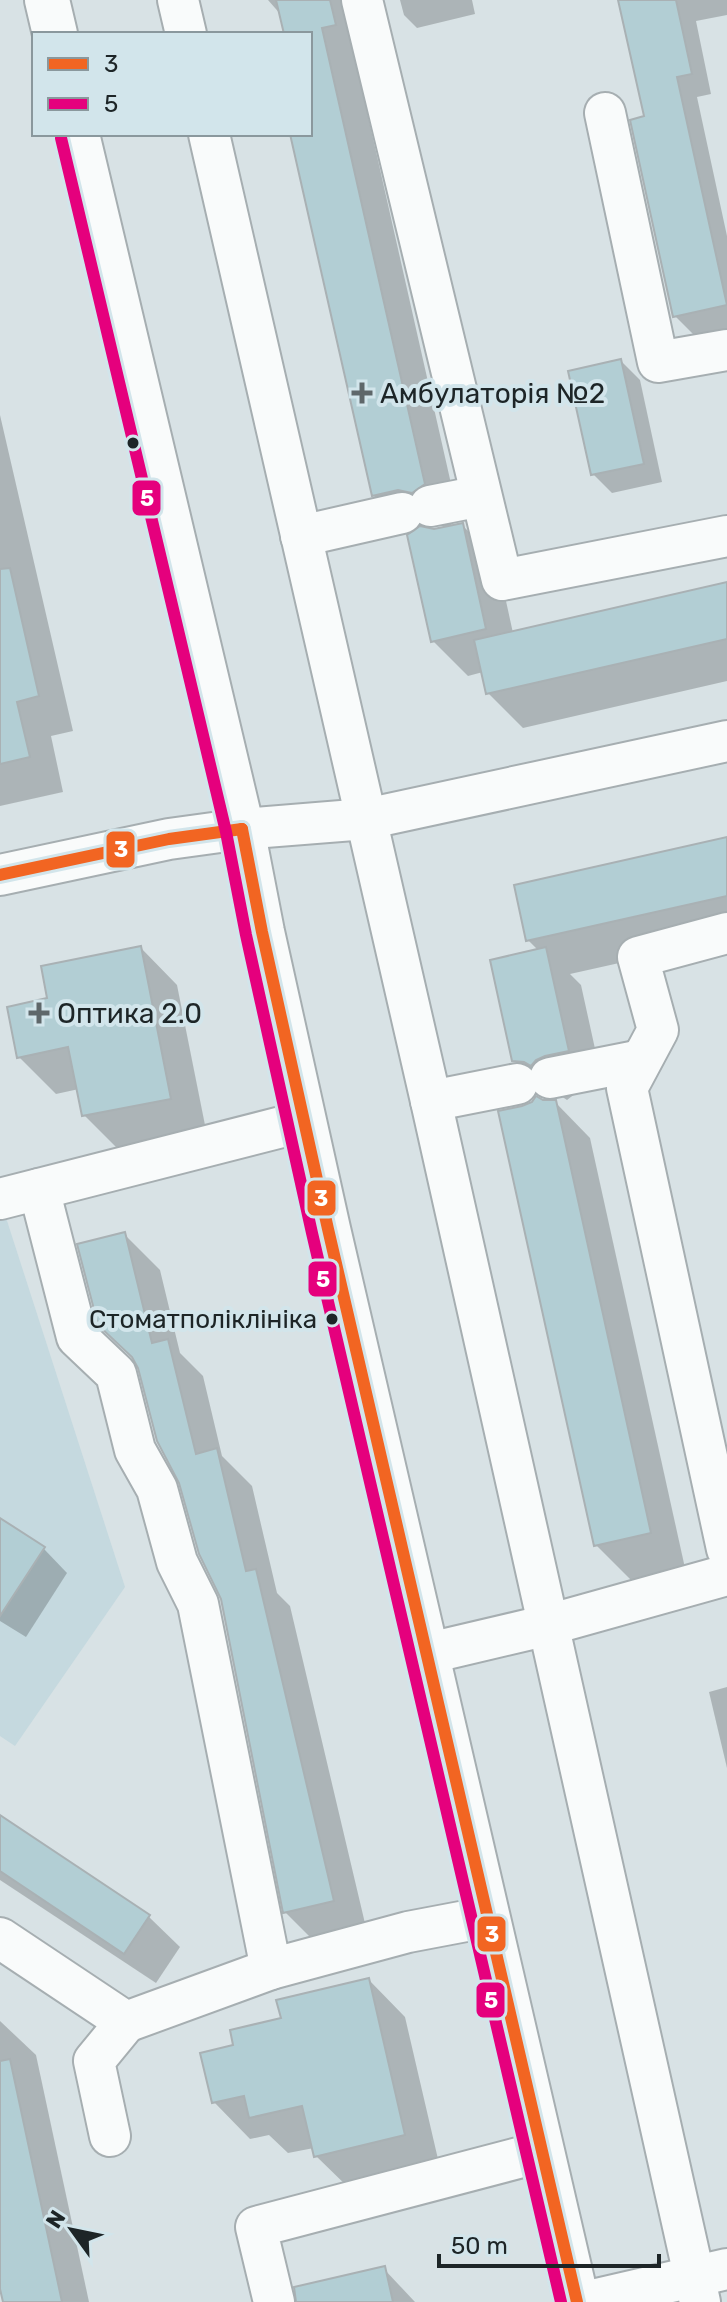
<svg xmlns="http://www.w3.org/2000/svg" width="727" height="2302" viewBox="0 0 727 2302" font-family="Rubik,sans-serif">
	<rect width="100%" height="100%" fill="#d8e2e5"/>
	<!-- built -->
	<path fill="#c5d9df" d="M 0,1199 L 125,1587 L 15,1746 L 0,1736 Z"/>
	<!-- shadow -->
	<g fill="#0003">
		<path d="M 268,0 L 356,0 L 369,60 L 356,63 L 459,519 L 448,527 L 434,525 L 408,530 L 373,495 L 292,134 L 310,134 L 310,34 L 286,34 L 282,16 Z"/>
		<path d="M 400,0 L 472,0 L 475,14 L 417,28 L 404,15 Z"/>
		<path d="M 621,0 L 727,0 L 727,15 L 696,21 L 711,94 L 697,97 L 727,236 L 727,330 L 696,337 L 675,316 L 646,118 Z"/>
		<path d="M 621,361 L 640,380 L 662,482 L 612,493 L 593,474 Z"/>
		<path d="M 0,415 L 73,731 L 51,736 L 63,792 L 0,806 Z"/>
		<path d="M 462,525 L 497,560 L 513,633 L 727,585 L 727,681 L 523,728 L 488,693 L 483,672 L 468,676 L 433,641 L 434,531 Z"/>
		<path d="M 727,839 L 727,939 L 570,974 L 581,985 L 603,1085 L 580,1090 L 567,1100 L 561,1096 L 550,1096 L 514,1060 L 539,951 L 528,940 Z"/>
		<path d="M 141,948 L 177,985 L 207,1135 L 121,1152 L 84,1115 L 79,1089 L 56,1094 L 19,1057 L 50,1000 Z"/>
		<path d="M 543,1102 L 555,1102 L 590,1138 L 685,1568 L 631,1580 L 596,1545 Z"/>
		<path d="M 125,1235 L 160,1270 L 180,1353 L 203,1376 L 222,1456 L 252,1486 L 277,1593 L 290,1606 L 368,1936 L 320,1947 L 285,1912 L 222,1599 L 200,1553 Z"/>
		<path d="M 0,1520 L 44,1549 L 67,1573 L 26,1637 L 0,1621 Z"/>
		<path d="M 727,1687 L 727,1768 L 709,1692 Z"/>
		<path d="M 0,1817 L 149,1917 L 180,1947 L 156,1983 L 0,1880 Z"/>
		<path d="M 369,1980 L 405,2017 L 441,2172 L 353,2192 L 316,2156 L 314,2148 L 288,2153 L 269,2135 L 250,2139 L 214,2102 L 236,2047 L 283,2020 Z"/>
		<path d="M 0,2021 L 36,2055 L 89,2302 L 5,2302 L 0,2279 Z"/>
		<path d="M 384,2269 L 415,2302 L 299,2302 Z"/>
	</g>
	<!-- building -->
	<g fill="#b2ced4" stroke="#a9b1b4" stroke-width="2">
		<path d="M 276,0 L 330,0 L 336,25 L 322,28 L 425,484 L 412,493 L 398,490 L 372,496 L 290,134 L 310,134 L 310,34 L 284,34 Z"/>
		<path d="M 618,0 L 676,0 L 692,74 L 677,77 L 727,305 L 673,317 L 630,120 L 644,116 Z"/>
		<path d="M 621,359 L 644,464 L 591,475 L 568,371 Z"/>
		<path d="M 463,523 L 486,629 L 431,642 L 407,535 L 420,526 L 434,529 Z"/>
		<path d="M 10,568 L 39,696 L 17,702 L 30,757 L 0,764 L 0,569 Z"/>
		<path d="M 727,582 L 727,639 L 486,694 L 474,640 Z"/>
		<path d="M 727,837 L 727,896 L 526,941 L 514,885 Z"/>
		<path d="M 141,946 L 171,1099 L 82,1116 L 68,1047 L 17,1058 L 7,1007 L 47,998 L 41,966 Z"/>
		<path d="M 546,947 L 569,1051 L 545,1056 L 536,1060 L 531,1066 L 524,1062 L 512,1061 L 490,960 Z"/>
		<path d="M 536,1096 L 543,1100 L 556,1100 L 651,1533 L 594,1546 L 498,1111 L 522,1106 L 532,1102 Z"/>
		<path d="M 125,1232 L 152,1343 L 168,1339 L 196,1454 L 217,1448 L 246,1571 L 256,1569 L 334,1901 L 283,1913 L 221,1599 L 199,1554 L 179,1483 L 157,1441 L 138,1368 L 132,1357 L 98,1325 L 77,1244 Z"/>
		<path d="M 0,1518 L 45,1547 L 0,1616 Z"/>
		<path d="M 0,1815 L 150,1915 L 124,1954 L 0,1871 Z"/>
		<path d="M 369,1978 L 405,2135 L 314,2157 L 302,2106 L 249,2118 L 244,2096 L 212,2103 L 200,2053 L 233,2045 L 230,2030 L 281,2018 L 276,2000 Z"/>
		<path d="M 10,2059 L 62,2302 L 3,2302 L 0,2289 L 0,2061 Z"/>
		<path d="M 385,2266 L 393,2302 L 296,2302 L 294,2287 Z"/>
	</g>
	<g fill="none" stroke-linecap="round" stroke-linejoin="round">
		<!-- minor casing -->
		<g stroke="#a6aeb1" stroke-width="44">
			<g id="minor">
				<path d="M 178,0 L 186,34"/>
				<path d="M 362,0 L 502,580 L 727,536"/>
				<path d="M 605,113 L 658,362 L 727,350"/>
				<path d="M 209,134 L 431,1101 L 700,2302"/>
				<path d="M 430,506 L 481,496"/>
				<path d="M 301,536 L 402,513"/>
				<path d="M 0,875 L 169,839 L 242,829 L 366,819 L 727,741"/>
				<path d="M 727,933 L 638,957 L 658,1030 L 627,1088 L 727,1549"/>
				<path d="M 550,1078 L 641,1060"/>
				<path d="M 431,1101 L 517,1084"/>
				<path d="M 39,1189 L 77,1337 L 116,1374 L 135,1450 L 157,1489 L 177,1562 L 198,1604 L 271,1969 L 408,1932 L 487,1917"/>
				<path d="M 0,1199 L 305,1121"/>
				<path d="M 425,1654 L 548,1625 L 727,1575"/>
				<path d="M 0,1938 L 126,2022 L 271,1969"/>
				<path d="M 110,2136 L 94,2061 L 126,2022"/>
				<path d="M 274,2302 L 256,2227 L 541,2152"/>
				<path d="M 584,2302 L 727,2269"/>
			</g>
		</g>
		<!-- major casing -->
		<g stroke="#a6aeb1" stroke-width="48">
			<g id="major">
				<path d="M 47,0 L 55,34"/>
				<path d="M 77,134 L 242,829 L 262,932 L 328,1229 L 577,2302"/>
			</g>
		</g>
		<!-- minor -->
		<use href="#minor" stroke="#f9fbfb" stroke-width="40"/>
		<!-- major -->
		<use href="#major" stroke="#f9fbfb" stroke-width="44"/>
		<!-- bus-1 casing -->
		<g stroke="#d2e5eb" stroke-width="18">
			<g id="bus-1">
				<path d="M 242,829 L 262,932 L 328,1229 L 577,2302"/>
				<path d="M 0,875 L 169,839 L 242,829"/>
			</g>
		</g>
		<!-- bus-2 casing -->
		<g stroke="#d2e5eb" stroke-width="18">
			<path id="bus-2" d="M 61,138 L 226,832 L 246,935 L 312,1233 L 561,2302"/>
		</g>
		<!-- bus-1 -->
		<use href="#bus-1" stroke="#f26522" stroke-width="12"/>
		<!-- bus-2 -->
		<use href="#bus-2" stroke="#e5007d" stroke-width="12"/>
	</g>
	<!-- markers -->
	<g fill="#5e676a" stroke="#d2e5eb" stroke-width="3">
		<path d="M358 381h8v8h8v8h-8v8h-8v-8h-8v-8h8z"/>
		<path d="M35 1001h8v8h8v8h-8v8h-8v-8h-8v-8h8z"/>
	</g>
	<g fill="#1d2527" stroke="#d2e5eb" stroke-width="3">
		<circle cx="133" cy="443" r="7"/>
		<circle cx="332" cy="1319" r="7"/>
	</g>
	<g text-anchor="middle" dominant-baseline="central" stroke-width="8" stroke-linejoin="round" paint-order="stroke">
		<!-- bus labels -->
		<g font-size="26" fill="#1d2527" stroke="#d2e5eb" text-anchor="end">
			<text x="317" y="1319">Стоматполіклініка</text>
		</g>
		<!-- poi labels -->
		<g font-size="28" fill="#1d2527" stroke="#d2e5eb" text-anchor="start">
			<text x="380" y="393">Амбулаторія №2</text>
			<text x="57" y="1013">Оптика 2.0</text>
		</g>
	</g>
	<g stroke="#d2e5eb" stroke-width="3">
		<rect x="131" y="479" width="31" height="38" rx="8" fill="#e5007d"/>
		<rect x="105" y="830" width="31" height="39" rx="8" fill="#f26522"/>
		<rect x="306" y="1179" width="31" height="38" rx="8" fill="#f26522"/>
		<rect x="307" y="1260" width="31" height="38" rx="8" fill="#e5007d"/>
		<rect x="476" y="1915" width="31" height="38" rx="8" fill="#f26522"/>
		<rect x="475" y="1981" width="31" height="38" rx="8" fill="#e5007d"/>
	</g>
	<g font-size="22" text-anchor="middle" font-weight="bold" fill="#fff">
		<text x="147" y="506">5</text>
		<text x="121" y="857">3</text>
		<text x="321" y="1206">3</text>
		<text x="323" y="1287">5</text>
		<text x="492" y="1942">3</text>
		<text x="491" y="2008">5</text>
	</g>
	<!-- legend -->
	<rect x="32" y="32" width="280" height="104" fill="#d2e5eb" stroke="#8a989d" stroke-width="2"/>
	<rect x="48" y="58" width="40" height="12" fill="#f26522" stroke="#8a989d" stroke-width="2"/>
	<text x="104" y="72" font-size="24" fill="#1d2527">3</text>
	<rect x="48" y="98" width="40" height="12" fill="#e5007d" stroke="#8a989d" stroke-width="2"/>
	<text x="104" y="112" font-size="24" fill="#1d2527">5</text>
	<!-- north arrow -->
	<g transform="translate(72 2230) rotate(303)" stroke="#d2e5eb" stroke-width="6" paint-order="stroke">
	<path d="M0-6L14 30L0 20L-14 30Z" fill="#1d2527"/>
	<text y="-12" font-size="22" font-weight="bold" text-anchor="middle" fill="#1d2527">N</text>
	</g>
	<!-- scale -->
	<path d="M439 2254v12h220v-12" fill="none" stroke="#1d2527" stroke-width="4"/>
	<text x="451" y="2254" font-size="24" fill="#1d2527" stroke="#d2e5eb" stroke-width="6" paint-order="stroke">50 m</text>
</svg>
